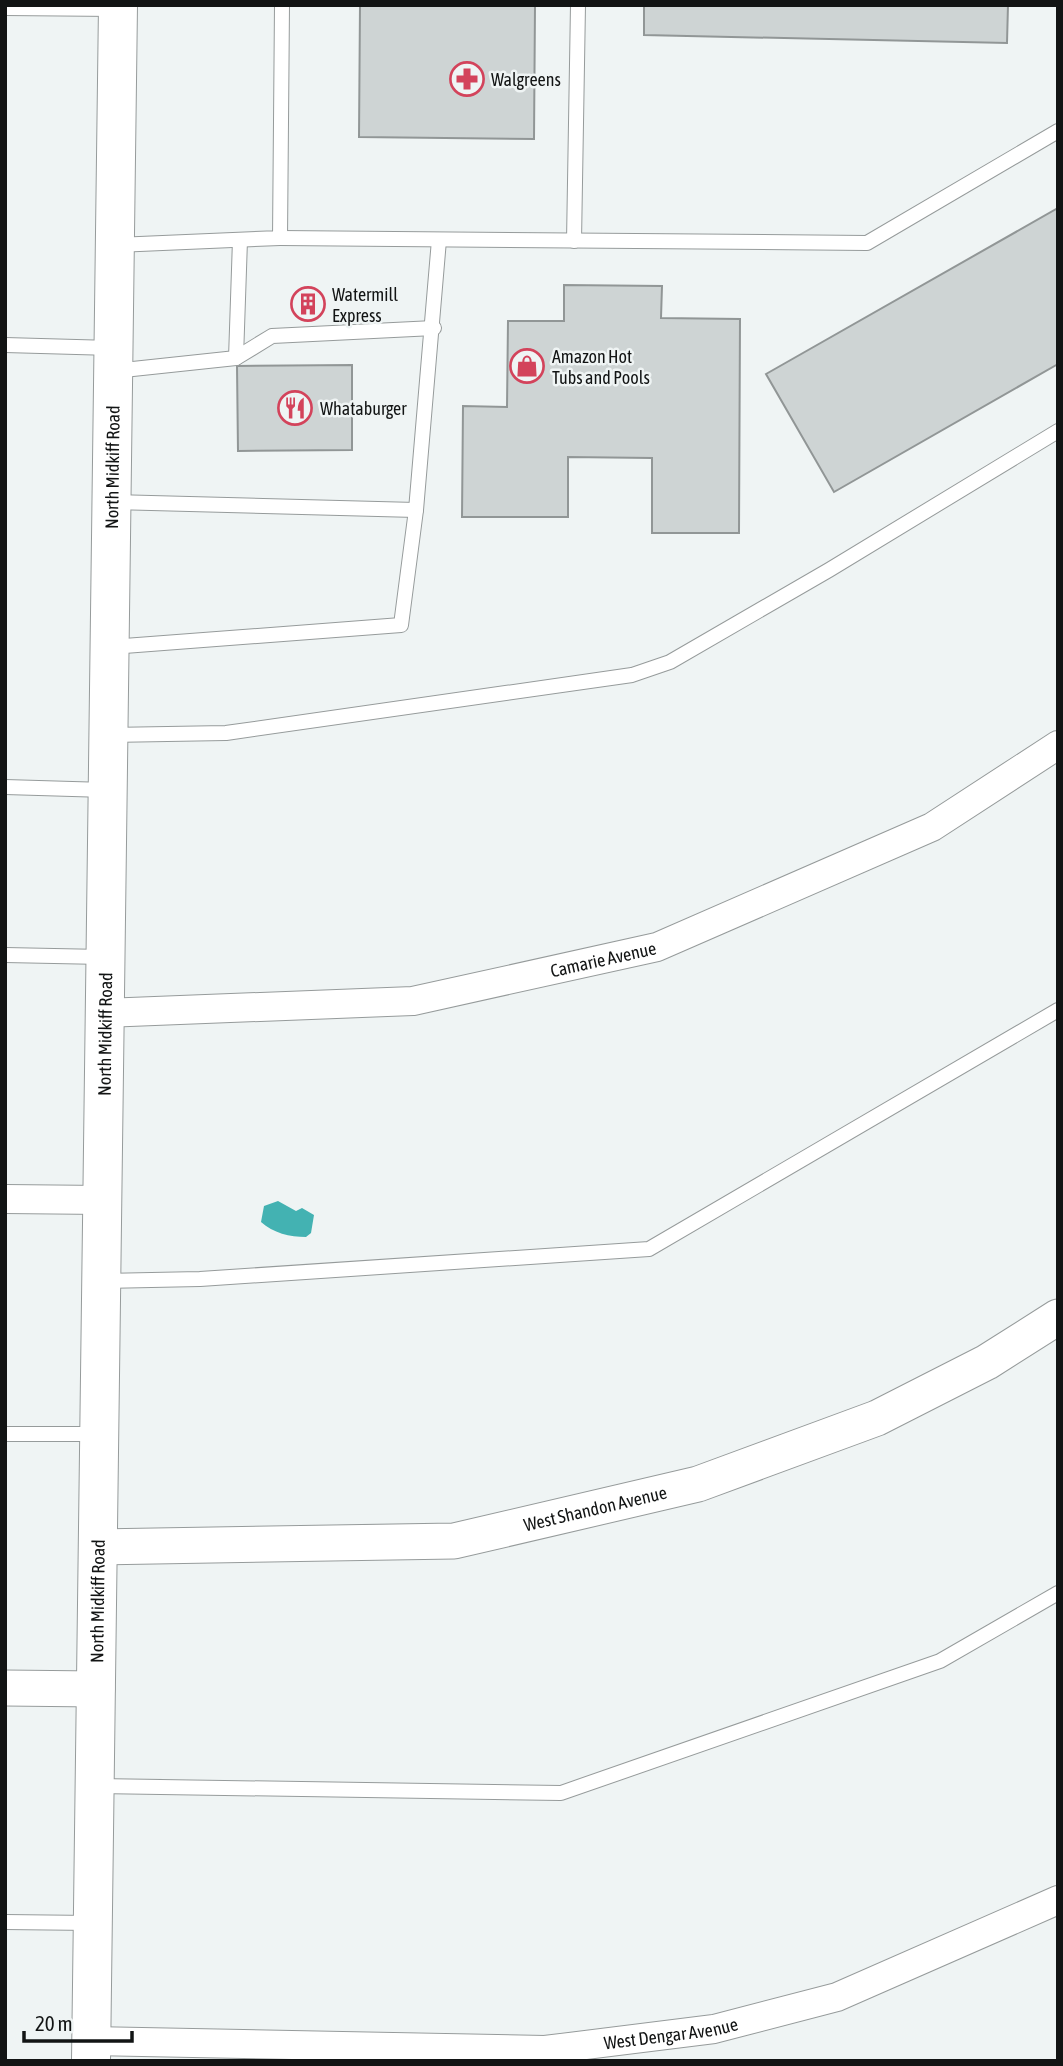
<svg xmlns="http://www.w3.org/2000/svg" width="1063" height="2066" viewBox="0 0 1063 2066" font-family="'Asap Condensed',sans-serif">
	<rect width="100%" height="100%" fill="#eff4f4"/>
	<!-- water -->
	<path fill="#43b2b2" d="M 278,1201 L 296,1211 L 302,1208 L 314,1215 L 311,1233 L 306,1237 C 290,1237 273,1233 261,1222 L 264,1206 Z"/>
	<!-- building -->
	<g fill="#ced4d4" stroke="#919696" stroke-width="2">
		<path d="M 360,5 L 535,5 L 534,139 L 359,137 Z"/>
		<path d="M 644,5 L 1008,5 L 1007,43 L 644,35 Z"/>
		<path d="M 1058,208 L 1058,364 L 834,492 L 766,374 Z"/>
		<path d="M 564,285 L 662,286 L 661,318 L 740,319 L 739,533 L 652,533 L 652,458 L 568,457 L 568,517 L 462,517 L 463,406 L 507,407 L 508,321 L 564,321 Z"/>
		<path d="M 297,293 L 319,293 L 319,314 L 297,315 Z"/>
		<path d="M 352,365 L 352,450 L 238,451 L 237,366 Z"/>
	</g>
	<g fill="none" stroke-linecap="round" stroke-linejoin="round">
		<!-- service casing -->
		<g stroke="#969b9b" stroke-width="16">
			<g id="service">
				<path d="M 5,8 L 116,9"/>
				<path d="M 280,238 L 867,243 L 1058,131"/>
				<path d="M 574,241 L 578,5"/>
				<path d="M 116,245 L 280,238 L 282,5"/>
				<path d="M 5,345 L 112,348"/>
				<path d="M 236,358 L 240,240"/>
				<path d="M 114,371 L 236,358 L 272,336 L 434,328"/>
				<path d="M 113,502 L 416,510"/>
				<path d="M 111,647 L 401,625 L 416,510 L 439,240"/>
				<path d="M 109,735 L 226,733 L 632,675 L 670,662 L 829,570 L 1058,431"/>
				<path d="M 5,787 L 106,790"/>
				<path d="M 5,955 L 103,957"/>
				<path d="M 103,1281 L 200,1279 L 649,1249 L 1058,1010"/>
				<path d="M 5,1434 L 98,1434"/>
				<path d="M 97,1786 L 561,1793 L 940,1661 L 1058,1593"/>
				<path d="M 5,1922 L 91,1923"/>
			</g>
		</g>
		<!-- minor casing -->
		<g stroke="#969b9b" stroke-width="30">
			<g id="minor">
				<path id="s1" d="M 104,1013 L 413,1001 L 657,947 L 932,827 L 1058,745"/>
				<path d="M 5,1199 L 103,1200"/>
				<path id="s2" d="M 91,2041 L 545,2050 L 714,2029 L 837,1997 L 1058,1900"/>
			</g>
		</g>
		<!-- tertiary casing -->
		<g stroke="#969b9b" stroke-width="37">
			<g id="tertiary">
				<path id="s3" d="M 97,1547 L 454,1541 L 698,1484 L 877,1418 L 987,1362 L 1058,1317"/>
				<path d="M 5,1688 L 97,1689"/>
			</g>
		</g>
		<!-- secondary casing -->
		<g stroke="#969b9b" stroke-width="40">
			<g id="secondary">
				<path id="s4" d="M 91,2061 L 118,5"/>
			</g>
		</g>
		<!-- service -->
		<use href="#service" stroke="#fff" stroke-width="14"/>
		<!-- minor -->
		<use href="#minor" stroke="#fff" stroke-width="28"/>
		<!-- tertiary -->
		<use href="#tertiary" stroke="#fff" stroke-width="35"/>
		<!-- secondary -->
		<use href="#secondary" stroke="#fff" stroke-width="38"/>
	</g>
	<!-- icons -->
	<defs>
		<g id="pharmacy-ring" transform="scale(1.75)"><circle r="9.5" fill="#eff4f4" stroke="#d3435b" stroke-width="1.5"/><path d="M-2-6h4v4h4v4h-4v4h-4v-4h-4v-4h4Z" fill="#d3435b"/></g>
		<g id="building-ring" transform="scale(1.75)"><circle r="9.5" fill="#eff4f4" stroke="#d3435b" stroke-width="1.5"/><path d="M-4-6H4V6H1V3H-1V6H-4ZM-2.5-4.3h1.7v1.8h-1.7ZM.8-4.3h1.7v1.8H.8ZM-2.5-1h1.7V.8h-1.7ZM.8-1h1.7V.8H.8Z" fill="#d3435b"/></g>
		<g id="shop-ring" transform="scale(1.75)"><circle r="9.5" fill="#eff4f4" stroke="#d3435b" stroke-width="1.5"/><path d="M-5-2.5h2.3a2.7 3.5 0 0 1 5.4 0H5L5.5 6h-11ZM-1.5-2.5h3a1.5 2.3 0 0 0-3 0Z" fill="#d3435b"/></g>
		<g id="restaurant-ring" transform="scale(1.75)"><circle r="9.5" fill="#eff4f4" stroke="#d3435b" stroke-width="1.5"/><path d="M-5-6h1v4h1v-4h1v4h1v-4h1v5L-1.5 .5V6h-2V.5L-5-1ZM5-6V6H3V1.5H1.5Q1.5-4 5-6Z" fill="#d3435b"/></g>
	</defs>
	<g fill-rule="evenodd">
		<use href="#pharmacy-ring" x="467" y="79"/>
		<use href="#building-ring" x="308" y="304"/>
		<use href="#shop-ring" x="527" y="366"/>
		<use href="#restaurant-ring" x="295" y="408"/>
	</g>
	<g text-anchor="middle" dominant-baseline="central" stroke-width="5" stroke-linejoin="round" paint-order="stroke">
		<!-- poi labels -->
		<g font-size="18" fill="#121414" stroke="#eff4f4" text-anchor="start">
			<text x="491" y="79">Walgreens</text>
			<text x="332" y="294">Watermill<tspan x="332" dy="21">Express</tspan></text>
			<text x="552" y="356">Amazon Hot<tspan x="552" dy="21">Tubs and Pools</tspan></text>
			<text x="320" y="408">Whataburger</text>
		</g>
		<!-- street labels -->
		<g font-size="18" fill="#121414" stroke="#eff4f4">
			<text stroke="none"><textPath href="#s4" startOffset="1594">North Midkiff Road</textPath></text>
			<text stroke="none"><textPath href="#s1" startOffset="504">Camarie Avenue</textPath></text>
			<text stroke="none"><textPath href="#s4" startOffset="1027">North Midkiff Road</textPath></text>
			<text stroke="none"><textPath href="#s3" startOffset="502">West Shandon Avenue</textPath></text>
			<text stroke="none"><textPath href="#s4" startOffset="460">North Midkiff Road</textPath></text>
			<text stroke="none"><textPath href="#s2" startOffset="581">West Dengar Avenue</textPath></text>
		</g>
	</g>
	<!-- border -->
	<rect width="1063" height="2066" fill="none" stroke="#121414" stroke-width="14"/>
	<!-- scale -->
	<path d="M24 2031v10h108v-10" fill="none" stroke="#121414" stroke-width="3.5"/>
	<text x="35" y="2031" font-size="21" fill="#121414" stroke="#eff4f4" stroke-width="5" paint-order="stroke">20 m</text>
</svg>
